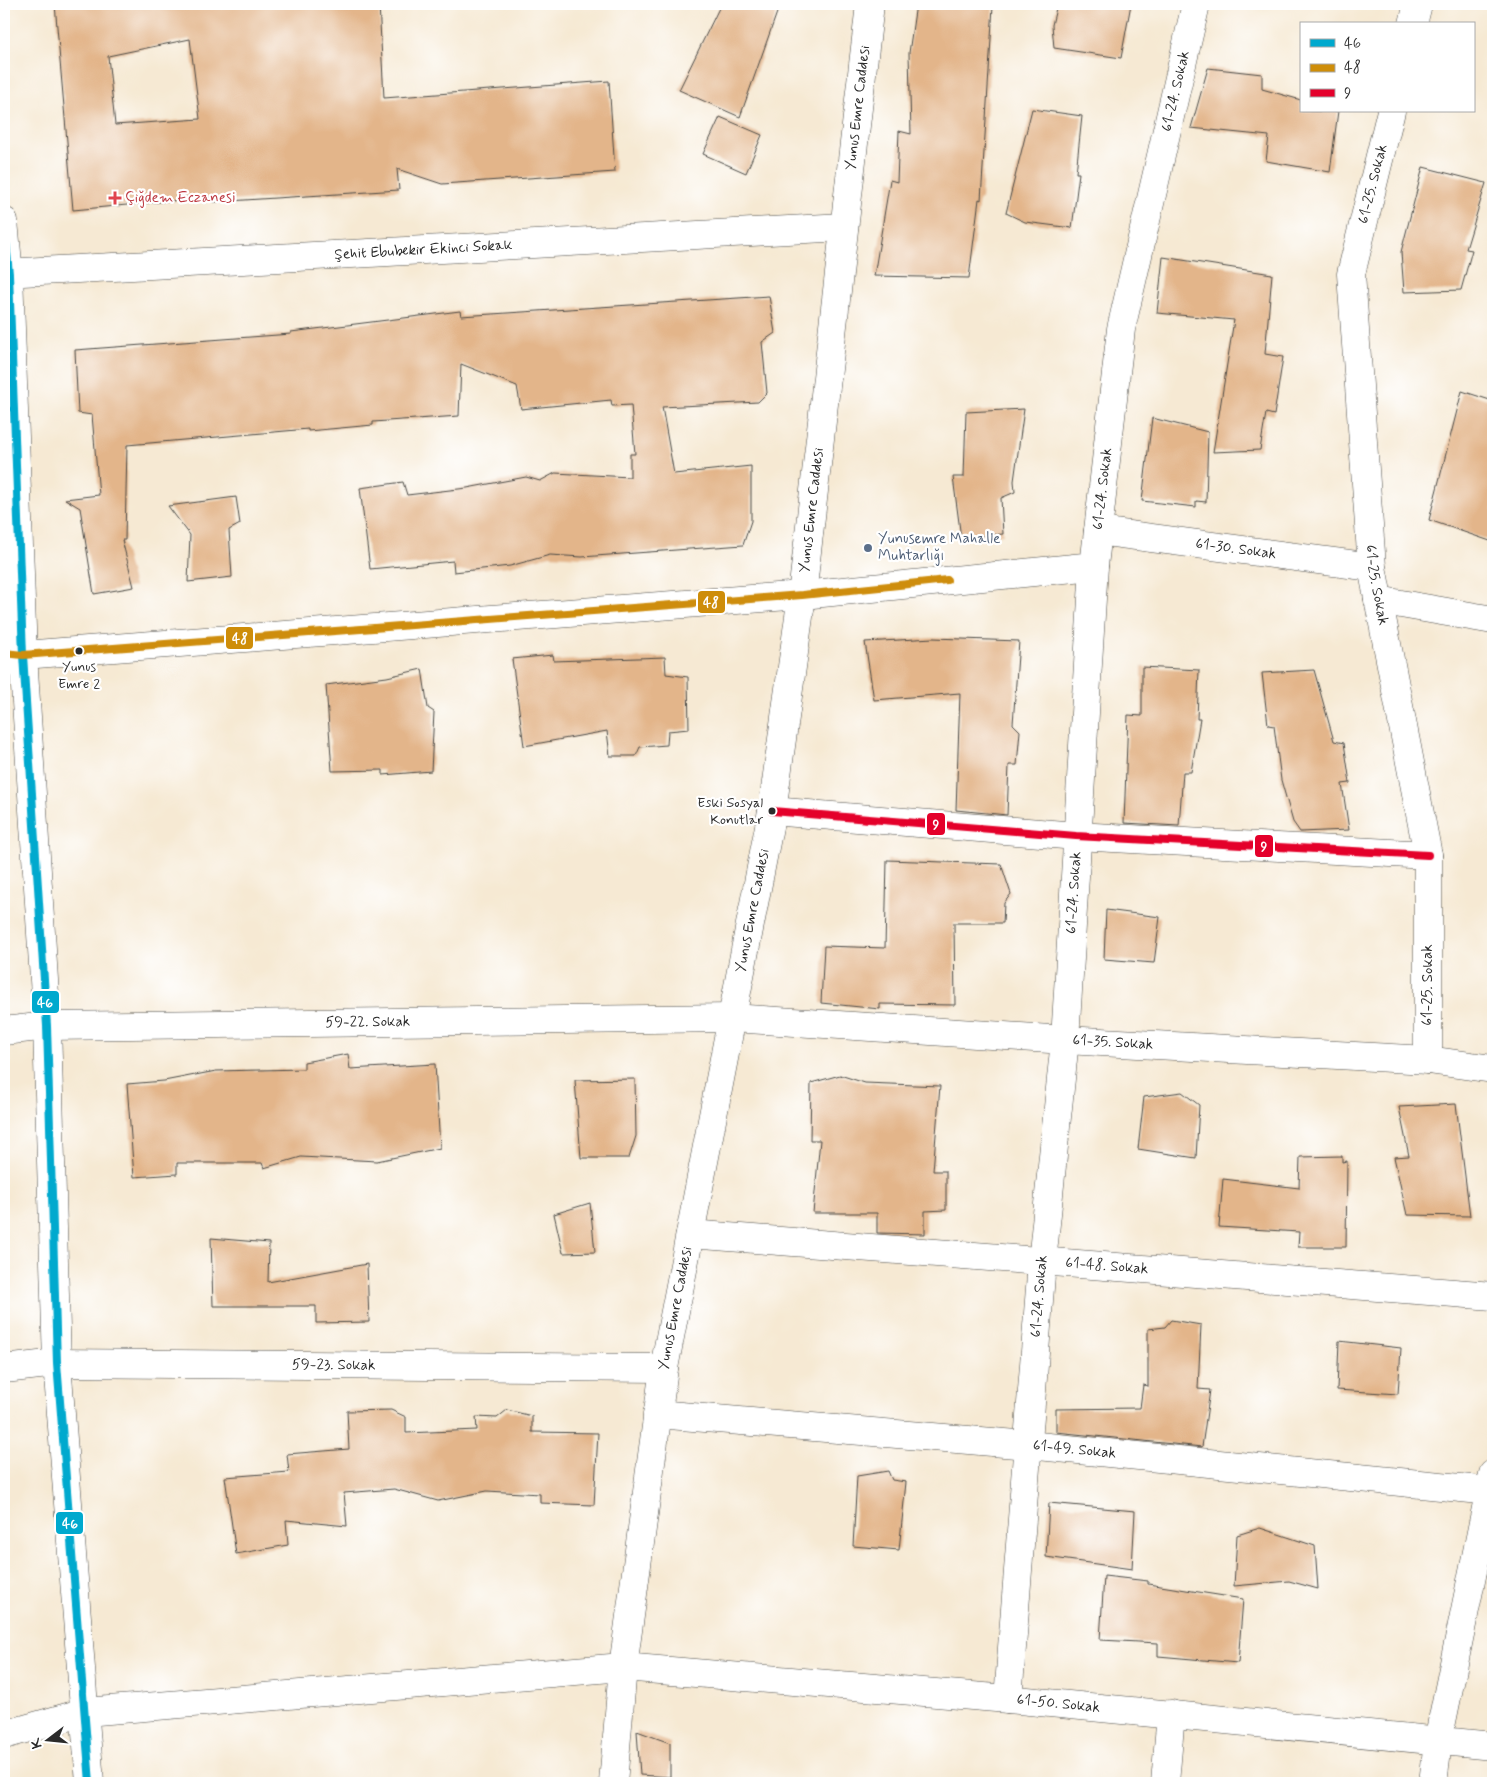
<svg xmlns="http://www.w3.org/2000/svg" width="1497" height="1787" viewBox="0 0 1497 1787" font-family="Mynerve,sans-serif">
	<rect width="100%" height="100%" fill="#fff"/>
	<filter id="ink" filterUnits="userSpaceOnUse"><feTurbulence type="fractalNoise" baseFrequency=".02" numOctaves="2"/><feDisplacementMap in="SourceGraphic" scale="10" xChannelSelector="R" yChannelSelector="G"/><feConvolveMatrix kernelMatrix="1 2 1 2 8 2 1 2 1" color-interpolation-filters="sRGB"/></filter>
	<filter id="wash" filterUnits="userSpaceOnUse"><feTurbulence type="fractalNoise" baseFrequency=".0096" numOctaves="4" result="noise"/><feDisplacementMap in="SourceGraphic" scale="20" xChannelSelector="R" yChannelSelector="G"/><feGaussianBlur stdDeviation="1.12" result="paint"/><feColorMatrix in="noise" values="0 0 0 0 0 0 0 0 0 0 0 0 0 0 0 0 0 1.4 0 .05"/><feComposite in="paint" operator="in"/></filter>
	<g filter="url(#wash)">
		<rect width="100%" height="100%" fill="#f6e9d3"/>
		<g id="blocks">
			<!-- building -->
			<g fill="#e3b58a" fill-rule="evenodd">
				<path d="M 55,4 L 379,4 L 384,98 L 609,81 L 615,172 L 442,184 L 397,169 L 399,190 L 214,202 L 213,197 L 73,210 ZM 190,39 L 200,119 L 115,125 L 108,56 Z"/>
				<path d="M 721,4 L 780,4 L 740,117 L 679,90 Z"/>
				<path d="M 916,4 L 993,6 L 981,200 L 979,199 L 969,278 L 874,276 L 890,180 L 897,182 L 899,131 L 911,134 L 909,53 Z"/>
				<path d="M 1057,4 L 1131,4 L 1121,58 L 1054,48 L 1052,25 Z"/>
				<path d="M 1208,68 L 1262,74 L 1262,89 L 1301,100 L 1301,111 L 1338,111 L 1330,172 L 1266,161 L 1269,136 L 1191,128 Z"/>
				<path d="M 1032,109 L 1082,116 L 1076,173 L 1079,173 L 1072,228 L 1025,222 L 1006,213 Z"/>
				<path d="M 720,117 L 762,135 L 746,173 L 703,154 Z"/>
				<path d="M 1423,167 L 1486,183 L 1466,249 L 1472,250 L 1461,290 L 1404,292 L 1401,252 Z"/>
				<path d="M 1163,257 L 1272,274 L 1265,354 L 1283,357 L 1274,415 L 1266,413 L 1260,450 L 1213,452 L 1234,320 L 1157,313 Z"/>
				<path d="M 769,296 L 775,333 L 762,342 L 767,393 L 758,402 L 662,407 L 674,474 L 751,466 L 751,521 L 743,545 L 582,557 L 550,555 L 510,566 L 454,572 L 453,561 L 370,569 L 360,488 L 403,482 L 407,495 L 467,488 L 526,477 L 540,481 L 555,473 L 630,477 L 630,454 L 635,454 L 631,405 L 612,406 L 611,400 L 521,409 L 517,386 L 461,364 L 459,416 L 373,422 L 373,425 L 308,431 L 308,429 L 127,445 L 125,540 L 122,540 L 134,587 L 94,594 L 80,508 L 65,499 L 99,495 L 92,415 L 78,413 L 75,350 L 291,334 L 291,332 L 460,311 L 461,316 Z"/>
				<path d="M 1462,391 L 1493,401 L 1493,542 L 1429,520 Z"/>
				<path d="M 1024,409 L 1014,481 L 1015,492 L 1001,498 L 1003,534 L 961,538 L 953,477 L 964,477 L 966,412 Z"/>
				<path d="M 1152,418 L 1208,432 L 1206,502 L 1196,501 L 1196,507 L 1142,501 Z"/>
				<path d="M 236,497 L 240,524 L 229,530 L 232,577 L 188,582 L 190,535 L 168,506 Z"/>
				<path d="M 933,638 L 1019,641 L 1013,724 L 1020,731 L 1017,765 L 1009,765 L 1007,815 L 956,810 L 960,693 L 874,700 L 865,642 Z"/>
				<path d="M 553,655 L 554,661 L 665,657 L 666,674 L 688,677 L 689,729 L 668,731 L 667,745 L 640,747 L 636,756 L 610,756 L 607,731 L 524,746 L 512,659 Z"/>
				<path d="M 1142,667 L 1199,670 L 1197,719 L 1200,719 L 1191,772 L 1183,772 L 1179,826 L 1124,823 L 1128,715 L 1142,716 Z"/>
				<path d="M 422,669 L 428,708 L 434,712 L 431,771 L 383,775 L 383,770 L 332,771 L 326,685 L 387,677 Z"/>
				<path d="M 1314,670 L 1334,741 L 1344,743 L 1350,783 L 1342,784 L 1349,830 L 1300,832 L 1293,822 L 1281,780 L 1274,726 L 1268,725 L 1262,673 Z"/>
				<path d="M 887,860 L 1001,864 L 1011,894 L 1004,903 L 1003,923 L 954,923 L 955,1005 L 880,1004 L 880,1009 L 821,1003 L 824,946 L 885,948 Z"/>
				<path d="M 1106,910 L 1160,917 L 1154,963 L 1104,959 Z"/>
				<path d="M 348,1054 L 350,1069 L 435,1064 L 440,1148 L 377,1161 L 301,1157 L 264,1168 L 262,1163 L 177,1163 L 177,1174 L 134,1177 L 127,1084 L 164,1081 L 216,1071 L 304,1069 L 304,1062 Z"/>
				<path d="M 840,1075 L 865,1083 L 940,1086 L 933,1171 L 946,1171 L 946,1210 L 925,1211 L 925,1234 L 877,1233 L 877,1213 L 813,1213 L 820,1140 L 810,1140 L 811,1083 Z"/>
				<path d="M 635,1079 L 636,1136 L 629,1158 L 581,1158 L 575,1080 Z"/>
				<path d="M 1182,1092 L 1199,1105 L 1196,1158 L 1138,1149 L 1144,1097 Z"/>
				<path d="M 1456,1104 L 1470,1216 L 1407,1215 L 1394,1157 L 1409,1156 L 1399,1107 Z"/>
				<path d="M 1342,1156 L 1342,1162 L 1347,1161 L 1346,1247 L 1298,1247 L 1299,1232 L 1219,1227 L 1223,1179 L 1299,1188 L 1300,1157 Z"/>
				<path d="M 590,1203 L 595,1252 L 563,1253 L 554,1214 Z"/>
				<path d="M 211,1238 L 269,1243 L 268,1282 L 367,1264 L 369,1322 L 316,1323 L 316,1306 L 213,1306 Z"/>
				<path d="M 1171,1320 L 1201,1325 L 1198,1389 L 1210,1390 L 1202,1447 L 1056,1432 L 1056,1409 L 1140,1408 L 1143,1385 L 1148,1386 L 1148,1329 L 1165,1327 Z"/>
				<path d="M 1339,1341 L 1401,1348 L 1398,1394 L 1337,1390 Z"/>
				<path d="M 391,1410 L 406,1417 L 406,1433 L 477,1430 L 476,1417 L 497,1418 L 507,1410 L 532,1416 L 532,1432 L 598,1433 L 594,1505 L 540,1503 L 540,1494 L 487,1491 L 438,1501 L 394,1489 L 344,1493 L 347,1526 L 286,1520 L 288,1545 L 236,1554 L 225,1477 L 289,1472 L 287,1454 L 349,1449 L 347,1411 Z"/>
				<path d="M 888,1471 L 892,1480 L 906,1482 L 899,1550 L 853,1546 L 857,1476 Z"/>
				<path d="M 1049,1503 L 1135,1511 L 1132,1569 L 1046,1557 Z"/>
				<path d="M 1260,1528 L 1315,1546 L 1318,1589 L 1289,1581 L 1234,1586 L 1237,1535 Z"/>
				<path d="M 1104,1576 L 1148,1581 L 1148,1584 L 1243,1599 L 1238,1663 L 1158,1656 L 1158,1643 L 1100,1640 Z"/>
				<path d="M 637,1731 L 670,1743 L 670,1777 L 640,1775 Z"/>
			</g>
		</g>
	</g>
	<g filter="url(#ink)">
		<use href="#blocks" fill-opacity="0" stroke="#494844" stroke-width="1"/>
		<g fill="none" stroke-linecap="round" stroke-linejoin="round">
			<!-- minor casing -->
			<g stroke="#494844" stroke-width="29">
				<g id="minor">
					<path d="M 1413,24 L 1418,4"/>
					<path id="s1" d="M 1391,111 L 1351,274 L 1372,567 L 1428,855 L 1428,1060"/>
					<path d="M 4,221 L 9,274 L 23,655 L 47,1026 L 57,1363 L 90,1783"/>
					<path id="s2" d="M 4,273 L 844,227"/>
					<path id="s3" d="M 1098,531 L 1372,567"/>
					<path d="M 1378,600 L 1493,620"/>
					<path d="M 4,653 L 23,655 L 802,595 L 1094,566"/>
					<path d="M 772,811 L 1076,836 L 1428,855"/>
					<path id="s4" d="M 4,1031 L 47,1026 L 732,1018 L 1065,1040 L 1428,1060 L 1493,1069"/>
					<path id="s5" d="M 690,1234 L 1493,1296"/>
					<path id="s6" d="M 4,1369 L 57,1363 L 664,1368"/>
					<path id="s7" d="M 657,1414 L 1028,1445 L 1491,1491"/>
					<path id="s8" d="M 1008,1699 L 1042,1262 L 1065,1040 L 1094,566 L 1121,329 L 1196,4"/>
					<path id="s9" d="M 4,1735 L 85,1712 L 623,1667 L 1008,1699 L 1493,1746"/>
					<path id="s10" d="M 613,1783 L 623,1667 L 664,1368 L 772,811 L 802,595 L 870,4"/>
					<path d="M 1165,1783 L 1171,1714"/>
					<path d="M 1433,1783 L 1438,1741 L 1493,1474"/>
				</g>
			</g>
			<!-- minor -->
			<use href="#minor" stroke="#fff" stroke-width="28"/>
			<!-- bus-1 casing -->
			<g stroke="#fff" stroke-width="11">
				<path id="bus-1" d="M 4,221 L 9,274 L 23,655 L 47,1026 L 57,1363 L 90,1783"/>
			</g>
			<!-- bus-2 casing -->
			<g stroke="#fff" stroke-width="11">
				<path id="bus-2" d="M 4,653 L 23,655 L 802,595 L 947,580"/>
			</g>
			<!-- bus-3 casing -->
			<g stroke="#fff" stroke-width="11">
				<path id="bus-3" d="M 772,811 L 1076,836 L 1428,855"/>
			</g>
			<!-- bus-1 -->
			<use href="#bus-1" stroke="#00a9ce" stroke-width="8"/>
			<!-- bus-2 -->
			<use href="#bus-2" stroke="#ce8d09" stroke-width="8"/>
			<!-- bus-3 -->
			<use href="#bus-3" stroke="#e4002b" stroke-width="8"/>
		</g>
	</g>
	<!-- markers -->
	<path fill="#e0444e" stroke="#fff" stroke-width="2" d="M112.5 190.5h5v5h5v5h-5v5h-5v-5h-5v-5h5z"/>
	<circle fill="#5c6f8a" stroke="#fff" stroke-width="2" cx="868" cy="548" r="5"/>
	<g fill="#2b2b2b" stroke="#fff" stroke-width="2">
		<circle cx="79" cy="651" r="4.5"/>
		<circle cx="772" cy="811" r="4.5"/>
	</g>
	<g text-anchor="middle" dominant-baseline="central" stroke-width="4.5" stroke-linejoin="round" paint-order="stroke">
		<!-- bus labels -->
		<g font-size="14" fill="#2b2b2b" stroke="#fff">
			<text x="79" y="667">Yunus<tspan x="79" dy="17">Emre 2</tspan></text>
			<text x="763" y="803" text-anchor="end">Eski Sosyal<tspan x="763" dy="17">Konutlar</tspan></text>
		</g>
		<!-- street labels -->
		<g font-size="15" fill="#2b2b2b" stroke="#fff">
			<text stroke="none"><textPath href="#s8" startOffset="1619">61-24. Sokak</textPath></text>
			<text stroke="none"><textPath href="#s10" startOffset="1694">Yunus Emre Caddesi</textPath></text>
			<text transform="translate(1373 184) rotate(-76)">61-25. Sokak</text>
			<text stroke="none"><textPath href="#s2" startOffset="420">Şehit Ebubekir Ekinci Sokak</textPath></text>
			<text stroke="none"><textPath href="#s8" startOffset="1214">61-24. Sokak</textPath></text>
			<text stroke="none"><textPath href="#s10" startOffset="1289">Yunus Emre Caddesi</textPath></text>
			<text stroke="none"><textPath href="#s3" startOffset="139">61-30. Sokak</textPath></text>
			<text stroke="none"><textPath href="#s1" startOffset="480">61-25. Sokak</textPath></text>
			<text stroke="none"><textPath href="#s8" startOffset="809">61-24. Sokak</textPath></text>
			<text stroke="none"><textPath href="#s10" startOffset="884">Yunus Emre Caddesi</textPath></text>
			<text transform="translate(1428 985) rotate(-90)">61-25. Sokak</text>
			<text stroke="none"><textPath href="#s4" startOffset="364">59-22. Sokak</textPath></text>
			<text stroke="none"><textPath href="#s4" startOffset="1110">61-35. Sokak</textPath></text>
			<text stroke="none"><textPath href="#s5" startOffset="418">61-48. Sokak</textPath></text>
			<text stroke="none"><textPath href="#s8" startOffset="404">61-24. Sokak</textPath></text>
			<text stroke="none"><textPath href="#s10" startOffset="479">Yunus Emre Caddesi</textPath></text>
			<text stroke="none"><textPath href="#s6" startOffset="330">59-23. Sokak</textPath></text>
			<text stroke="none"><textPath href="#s7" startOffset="419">61-49. Sokak</textPath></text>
			<text stroke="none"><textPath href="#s9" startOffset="1061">61-50. Sokak</textPath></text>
		</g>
		<!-- health labels -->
		<g font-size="15" fill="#be3a42" stroke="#fff" text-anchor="start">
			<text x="125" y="198">Çiğdem Eczanesi</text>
		</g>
		<!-- service labels -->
		<g font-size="15" fill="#4e5e75" stroke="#fff" text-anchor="start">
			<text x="878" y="539">Yunusemre Mahalle<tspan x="878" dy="17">Muhtarlığı</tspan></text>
		</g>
	</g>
	<g stroke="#fff" stroke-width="2">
		<rect x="697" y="590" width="29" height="24" rx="5" fill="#ce8d09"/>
		<rect x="225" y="626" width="29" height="24" rx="5" fill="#ce8d09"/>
		<rect x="926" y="812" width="20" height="24" rx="5" fill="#e4002b"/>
		<rect x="1254" y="834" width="20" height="24" rx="5" fill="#e4002b"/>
		<rect x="31" y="990" width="29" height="24" rx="5" fill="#00a9ce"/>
		<rect x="55" y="1511" width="29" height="24" rx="5" fill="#00a9ce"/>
	</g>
	<g font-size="14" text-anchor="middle" font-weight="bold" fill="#fff">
		<text x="711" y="607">48</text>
		<text x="240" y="643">48</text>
		<text x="936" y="829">9</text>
		<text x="1264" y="851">9</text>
		<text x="45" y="1007">46</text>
		<text x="70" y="1528">46</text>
	</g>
	<!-- margin -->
	<rect width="1497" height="1787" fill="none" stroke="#fff" stroke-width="20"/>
	<!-- legend -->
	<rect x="1300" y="22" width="175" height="90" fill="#ffffff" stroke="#aaaaaa"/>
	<rect x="1310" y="39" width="25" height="8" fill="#00a9ce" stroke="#aaaaaa"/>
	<text x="1344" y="48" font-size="15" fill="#2b2b2b">46</text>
	<rect x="1310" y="64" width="25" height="8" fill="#ce8d09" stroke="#aaaaaa"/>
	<text x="1344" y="72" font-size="15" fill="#2b2b2b">48</text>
	<rect x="1310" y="89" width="25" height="8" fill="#e4002b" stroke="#aaaaaa"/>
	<text x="1344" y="98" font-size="15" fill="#2b2b2b">9</text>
	<!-- north arrow -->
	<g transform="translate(48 1740) rotate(254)" stroke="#ffffff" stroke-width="4" paint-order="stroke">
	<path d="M0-4L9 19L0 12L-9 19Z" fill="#2b2b2b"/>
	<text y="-8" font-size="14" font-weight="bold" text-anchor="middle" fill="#2b2b2b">K</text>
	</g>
</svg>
